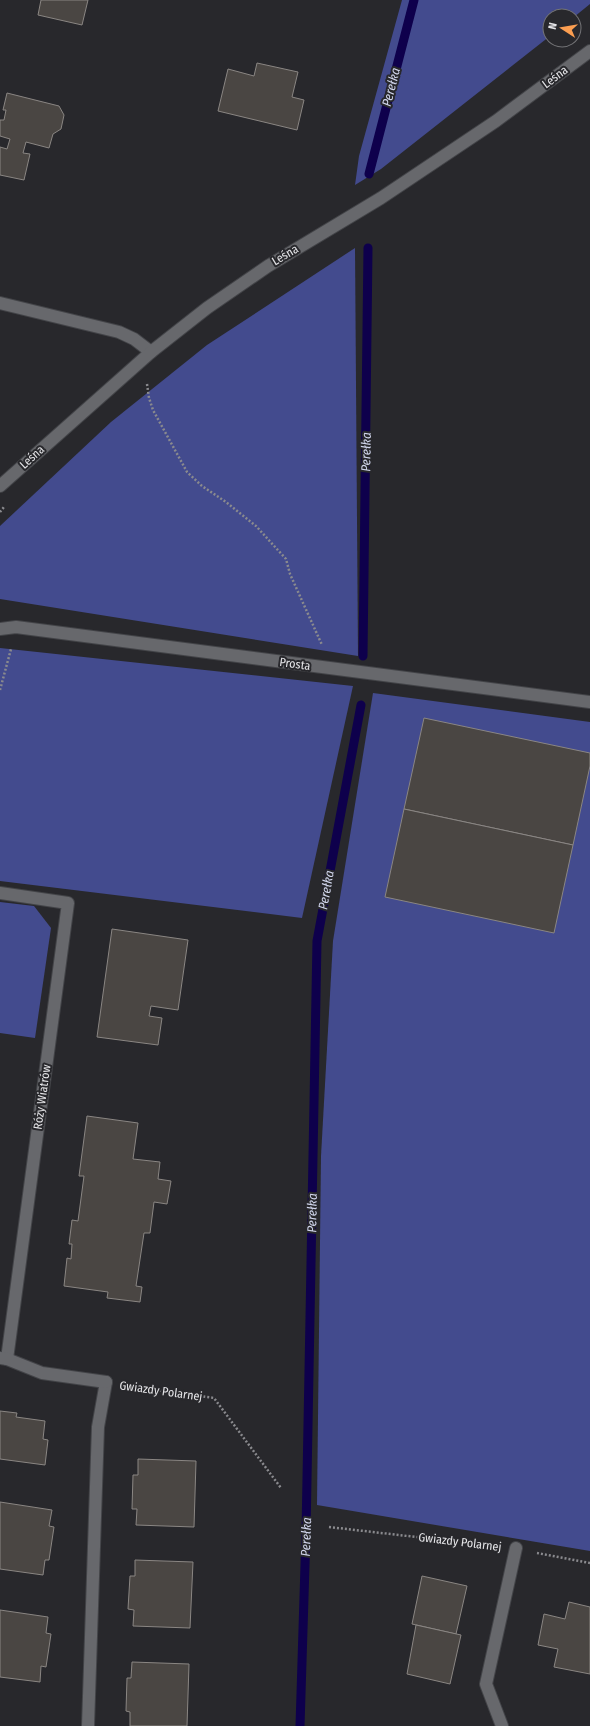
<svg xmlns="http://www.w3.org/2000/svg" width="590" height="1726" viewBox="0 0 590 1726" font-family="'Fira Sans Condensed',sans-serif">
	<rect width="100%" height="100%" fill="#28282c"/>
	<!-- green -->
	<g fill="#434b8e">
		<path d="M 402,0 L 590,0 L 590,4 L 574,17 L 550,16 L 550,36 L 381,169 L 355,185 L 359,156 Z"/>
		<path d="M 355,248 L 358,656 L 0,599 L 0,526 L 111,422 L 207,345 Z"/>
		<path d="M 0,648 L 353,686 L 302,918 L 0,881 Z"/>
		<path d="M 373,693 L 590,722 L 590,1551 L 317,1505 L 321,1156 L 333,941 Z"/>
		<path d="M 0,902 L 34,906 L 51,928 L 35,1038 L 0,1033 Z"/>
	</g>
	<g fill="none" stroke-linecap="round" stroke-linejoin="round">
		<!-- stream -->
		<g stroke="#0e004c" stroke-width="9">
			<path d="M 369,174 L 414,0"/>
			<path d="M 363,656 L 368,248"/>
			<path d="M 300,1726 L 306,1533 L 317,941 L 361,705"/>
		</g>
	</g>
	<!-- building -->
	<g fill="#4a4643" stroke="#8a8683">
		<path d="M 41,0 L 88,0 L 82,25 L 38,15 Z"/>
		<path d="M 257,63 L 298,72 L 292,97 L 304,100 L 297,130 L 218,111 L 228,69 L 254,76 Z"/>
		<path d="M 7,93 L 59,106 L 64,115 L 61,129 L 53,134 L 49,148 L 26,142 L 23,153 L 30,154 L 24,180 L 0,175 L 0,147 L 7,149 L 10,139 L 0,136 L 0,120 L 4,120 L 6,110 L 3,110 Z"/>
		<path d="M 424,718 L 590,753 L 590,766 L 573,845 L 404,809 Z"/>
		<path d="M 404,809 L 573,845 L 554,933 L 385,897 Z"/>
		<path d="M 112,929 L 188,940 L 178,1010 L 151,1006 L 149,1016 L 162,1018 L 158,1045 L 97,1037 Z"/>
		<path d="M 87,1116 L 138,1123 L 133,1159 L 160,1162 L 158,1179 L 171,1181 L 167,1204 L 154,1202 L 150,1233 L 144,1233 L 136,1286 L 142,1287 L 140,1302 L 107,1298 L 108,1292 L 64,1286 L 67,1258 L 71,1259 L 72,1244 L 69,1244 L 72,1220 L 78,1221 L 84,1176 L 79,1176 Z"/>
		<path d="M 0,1411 L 17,1413 L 16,1417 L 45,1421 L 43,1439 L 48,1440 L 45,1465 L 0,1459 Z"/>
		<path d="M 138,1459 L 196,1461 L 194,1527 L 136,1525 L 137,1509 L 132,1509 L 133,1475 L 138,1475 Z"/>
		<path d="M 0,1502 L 52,1510 L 49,1526 L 54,1527 L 49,1560 L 45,1560 L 43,1575 L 0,1569 Z"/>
		<path d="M 135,1560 L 193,1562 L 190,1628 L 133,1626 L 134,1610 L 128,1609 L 130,1576 L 135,1576 Z"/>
		<path d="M 422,1576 L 467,1586 L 456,1634 L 412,1624 Z"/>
		<path d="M 569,1602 L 590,1607 L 590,1674 L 554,1667 L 558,1649 L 538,1645 L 544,1614 L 565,1619 Z"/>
		<path d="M 0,1610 L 48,1617 L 46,1633 L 51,1634 L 46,1667 L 41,1666 L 40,1682 L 0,1677 Z"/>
		<path d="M 416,1625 L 461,1635 L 450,1684 L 407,1674 Z"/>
		<path d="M 132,1662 L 189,1664 L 187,1726 L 130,1726 L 130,1712 L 126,1711 L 127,1678 L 131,1678 Z"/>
	</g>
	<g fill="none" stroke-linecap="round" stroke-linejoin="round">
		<!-- lane casing -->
		<g stroke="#434448" stroke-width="14">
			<g id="lane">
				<path d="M 88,1726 L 98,1427 L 106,1382"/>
				<path d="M 502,1726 L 486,1684 L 516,1548"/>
			</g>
		</g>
		<!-- street casing -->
		<g stroke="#434448" stroke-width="14">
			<g id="street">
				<path d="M 0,303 L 119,332 L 134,339 L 151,352"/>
				<path d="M 0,629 L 16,627 L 590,702"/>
				<path d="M 0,893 L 68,903 L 7,1359"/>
				<path d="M 0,1358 L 7,1359 L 42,1373 L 106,1382"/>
			</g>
		</g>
		<!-- secondary casing -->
		<g stroke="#434448" stroke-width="14">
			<path id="secondary" d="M 0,486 L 151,352 L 207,308 L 268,266 L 381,198 L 496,121 L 590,51"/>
		</g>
		<!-- path -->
		<g stroke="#8a8a8e" stroke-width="2.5" stroke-dasharray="2 2" stroke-linecap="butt">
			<path d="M 147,384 L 149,398 L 153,410 L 187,472 L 202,486 L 226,502 L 256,526 L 286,559 L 290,574 L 322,645"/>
			<path d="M 0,512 L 4,507"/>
			<path d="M 0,690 L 11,649"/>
			<path d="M 128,1386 L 214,1398 L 281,1488"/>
			<path d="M 329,1527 L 495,1546"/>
			<path d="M 537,1553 L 590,1563"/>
		</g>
		<!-- lane -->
		<use href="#lane" stroke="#67686c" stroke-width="12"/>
		<!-- street -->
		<use href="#street" stroke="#67686c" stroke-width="12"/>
		<!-- secondary -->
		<use href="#secondary" stroke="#67686c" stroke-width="12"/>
	</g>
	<g text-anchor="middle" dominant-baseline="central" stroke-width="4" stroke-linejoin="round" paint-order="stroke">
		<!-- street labels -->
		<g font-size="12" fill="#e5e5e8" stroke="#28282c">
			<text transform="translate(555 77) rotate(-37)">Leśna</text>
			<text transform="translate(285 255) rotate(-31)">Leśna</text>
			<text transform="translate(32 457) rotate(-42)">Leśna</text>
			<text transform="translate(295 664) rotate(8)">Prosta</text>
			<text transform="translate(42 1097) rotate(-82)">Róży Wiatrów</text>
			<text transform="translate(161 1391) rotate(8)">Gwiazdy Polarnej</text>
			<text transform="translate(460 1542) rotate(7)">Gwiazdy Polarnej</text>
		</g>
		<!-- water labels -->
		<g font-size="13" font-style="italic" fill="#d1d6ec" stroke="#28282c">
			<text transform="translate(391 87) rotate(-76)">Perełka</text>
			<text transform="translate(366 452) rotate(-89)">Perełka</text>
			<text transform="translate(326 890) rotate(-80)">Perełka</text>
			<text transform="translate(312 1213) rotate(-89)">Perełka</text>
			<text transform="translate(306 1537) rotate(-88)">Perełka</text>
		</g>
	</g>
	<!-- north arrow -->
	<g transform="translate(562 28) rotate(282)"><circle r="19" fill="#28282c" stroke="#747477"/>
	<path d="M0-3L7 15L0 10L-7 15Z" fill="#fb9e51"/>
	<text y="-6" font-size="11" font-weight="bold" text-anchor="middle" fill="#e5e5e8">N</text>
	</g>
</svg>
